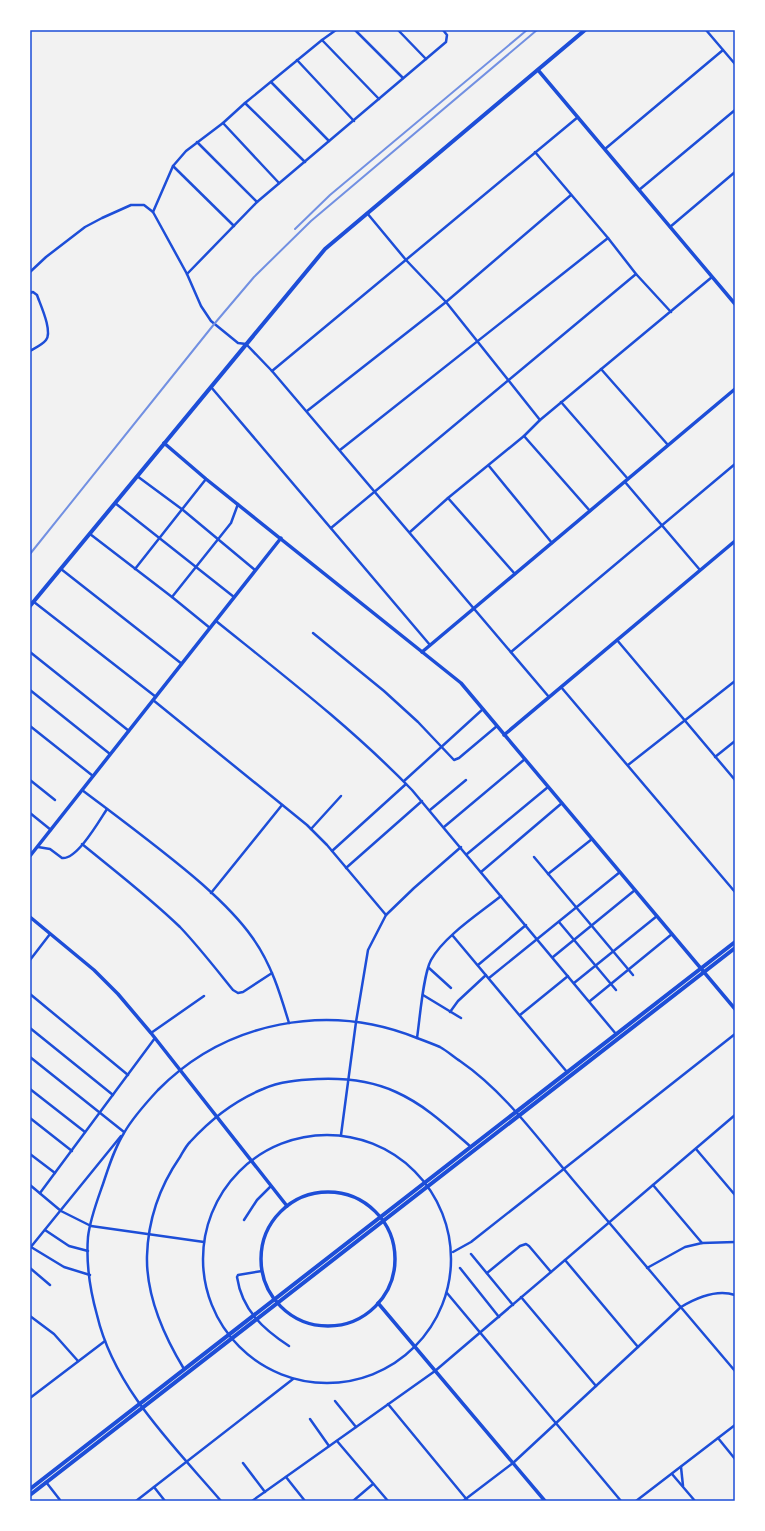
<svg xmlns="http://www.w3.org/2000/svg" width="765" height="1531" viewBox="0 0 765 1531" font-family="'Fira Sans',sans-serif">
	<rect width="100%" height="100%" fill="#f2f2f2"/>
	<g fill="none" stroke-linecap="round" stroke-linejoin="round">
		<!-- minor -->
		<g stroke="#1d4ed8" stroke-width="2.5">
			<path d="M 355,30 L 403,78"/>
			<path d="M 398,30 L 426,59"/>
			<path d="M 706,30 L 735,64"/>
			<path d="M 322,40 L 379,99"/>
			<path d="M 297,60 L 354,121"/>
			<path d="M 271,82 L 329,141"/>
			<path d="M 245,103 L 305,162"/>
			<path d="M 223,123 L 279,183"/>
			<path d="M 197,142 L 257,202"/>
			<path d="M 605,149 L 723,50"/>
			<path d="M 535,152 L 608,238 L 636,274 L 671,312"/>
			<path d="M 173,166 L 234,226"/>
			<path d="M 639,190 L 735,110"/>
			<path d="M 153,212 L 173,166 L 186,151 L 223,123 L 245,103 L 322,40 L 336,30"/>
			<path d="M 367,213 L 406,260 L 446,302 L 540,420"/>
			<path d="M 670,227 L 735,172"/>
			<path d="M 30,272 L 46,257 L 85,227 L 102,218 L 131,205 L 144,205 L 153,212 L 187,274 L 201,306 L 211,321 L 238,343 L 246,344 L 272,371 L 549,697"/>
			<path d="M 187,274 L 257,202 L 446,42 L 447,35 L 443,30"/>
			<path d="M 30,293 L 33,292 L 37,295 C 40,304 53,331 46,340 C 42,345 35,348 30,351"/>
			<path d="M 601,369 L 668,445"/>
			<path d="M 272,371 L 578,117"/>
			<path d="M 211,387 L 430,645"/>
			<path d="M 561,402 L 628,479"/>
			<path d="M 307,411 L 446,302 L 571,195"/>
			<path d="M 524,436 L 590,511"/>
			<path d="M 340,450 L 608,238"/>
			<path d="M 489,466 L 552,543"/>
			<path d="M 137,476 L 183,510 L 255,570"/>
			<path d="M 625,482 L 700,570"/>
			<path d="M 448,498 L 515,574"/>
			<path d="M 115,503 L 234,597"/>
			<path d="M 331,528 L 636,274"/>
			<path d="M 410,532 L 448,498 L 524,436 L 540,420 L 712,277"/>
			<path d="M 90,534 L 172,597 L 210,628"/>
			<path d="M 61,569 L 182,664"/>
			<path d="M 135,569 L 206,479"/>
			<path d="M 172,597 L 231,523 L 238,504"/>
			<path d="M 34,602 L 156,697"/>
			<path d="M 216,621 C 283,675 352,728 412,790 L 616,1034"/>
			<path d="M 313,633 L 384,691 L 418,722 L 454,760 L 459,758 L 497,726"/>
			<path d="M 617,640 L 735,780"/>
			<path d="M 30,652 L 129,731"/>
			<path d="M 511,652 L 735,464"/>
			<path d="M 561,687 L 735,892"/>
			<path d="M 30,690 L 110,754"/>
			<path d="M 153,700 L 307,825 L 327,845 L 386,915"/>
			<path d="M 30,726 L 93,776"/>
			<path d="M 715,757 L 735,741"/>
			<path d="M 628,765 L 735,681"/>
			<path d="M 30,780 L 55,800"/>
			<path d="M 404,781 L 483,709"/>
			<path d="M 82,790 C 123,821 164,851 202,884 C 220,900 238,917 252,937 C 271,963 280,993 289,1023"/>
			<path d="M 430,810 L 466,780"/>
			<path d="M 30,813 L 51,830"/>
			<path d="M 444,827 L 525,759"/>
			<path d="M 311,829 L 341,796"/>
			<path d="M 82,844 C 115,871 149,897 180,927 C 199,947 216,969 233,990 L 238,993 L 243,992 L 272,973"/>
			<path d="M 38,847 L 50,849 L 62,858 C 77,860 99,821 107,809"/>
			<path d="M 332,851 L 406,784"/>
			<path d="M 467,854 L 548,787"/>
			<path d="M 534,857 L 633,975"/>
			<path d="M 346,868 L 422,801"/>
			<path d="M 481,872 L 562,803"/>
			<path d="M 548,874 L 592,839"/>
			<path d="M 211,893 L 282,805"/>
			<path d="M 559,922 L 616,990"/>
			<path d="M 453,936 L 567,1072"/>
			<path d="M 553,957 L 635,890"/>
			<path d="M 30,960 L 50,934"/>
			<path d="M 478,965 L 526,925"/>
			<path d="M 429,968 L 451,988"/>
			<path d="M 489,978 L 620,872"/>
			<path d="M 574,983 L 657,916"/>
			<path d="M 30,994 L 128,1075"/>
			<path d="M 423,995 L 461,1018"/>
			<path d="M 590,1001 L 672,934"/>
			<path d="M 450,1012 L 458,1001 L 486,975"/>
			<path d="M 520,1015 L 568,976"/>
			<path d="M 30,1028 L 113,1095"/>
			<path d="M 151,1033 L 204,996"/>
			<path d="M 417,1038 C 420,1018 423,975 431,960 C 444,936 480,913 501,896"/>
			<path d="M 30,1057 L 124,1132"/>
			<path d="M 30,1089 L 85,1132"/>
			<path d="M 30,1118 L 72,1151"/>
			<path d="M 341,1135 L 356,1022 L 368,950 L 386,915 L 414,888 L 461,847"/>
			<circle cx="327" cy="1259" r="124"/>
			<path d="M 696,1149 L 735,1195"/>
			<path d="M 30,1154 L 55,1173"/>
			<path d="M 30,1185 L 61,1211 L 91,1226 L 204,1242"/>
			<path d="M 653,1185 L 702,1243"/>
			<path d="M 40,1193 L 155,1038"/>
			<path d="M 244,1220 L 257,1200 L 271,1186"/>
			<path d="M 45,1230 L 69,1246 L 88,1251"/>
			<path d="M 31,1247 L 64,1267 L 90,1275"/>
			<path d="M 30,1248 L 121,1136"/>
			<path d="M 453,1252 L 471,1242 L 735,1034"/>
			<path d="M 471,1254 L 513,1305"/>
			<path d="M 565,1260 L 638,1347"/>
			<path d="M 30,1268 L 50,1285"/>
			<path d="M 460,1268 L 499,1317"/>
			<path d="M 647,1268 L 685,1247 L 702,1243 L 735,1242"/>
			<path d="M 262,1271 L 238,1275 L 237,1277 C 242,1310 263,1329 289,1346"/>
			<path d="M 487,1273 L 520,1246 L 526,1244 L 529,1246 L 551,1272"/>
			<path d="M 447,1293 L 621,1501"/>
			<path d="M 521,1297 L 596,1386"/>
			<path d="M 30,1316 L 54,1334 L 78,1361"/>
			<path d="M 184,1369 C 164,1336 146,1296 147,1256 C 148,1221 160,1186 180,1157 C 183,1152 186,1146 190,1142 C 210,1120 236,1100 263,1089 C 280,1081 301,1080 319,1079 C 345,1078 372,1081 396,1092 C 425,1105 447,1126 471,1147"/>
			<path d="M 30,1398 L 105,1341"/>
			<path d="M 335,1401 L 356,1427"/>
			<path d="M 388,1404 L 468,1501"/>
			<path d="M 310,1419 L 329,1446"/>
			<path d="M 718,1438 L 735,1459"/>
			<path d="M 337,1441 L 388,1501"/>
			<path d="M 243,1463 L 265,1492"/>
			<path d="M 681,1467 L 683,1486"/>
			<path d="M 672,1474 L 695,1501"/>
			<path d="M 286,1477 L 305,1501"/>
			<path d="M 46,1482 L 60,1500"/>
			<path d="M 154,1487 L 165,1501"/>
			<path d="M 136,1501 L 293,1379"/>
			<path d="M 221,1501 C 173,1445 114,1388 97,1315 C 90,1290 86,1262 88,1237 C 90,1219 97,1201 103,1184 C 109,1166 114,1149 124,1133 C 133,1117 146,1103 158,1090 C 226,1021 328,1002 417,1038 C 425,1041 433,1044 440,1047 C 447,1051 454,1057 460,1061 C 505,1092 538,1139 573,1180 C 627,1244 681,1307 735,1371"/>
			<path d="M 252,1501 L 435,1371 L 735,1115"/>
			<path d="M 353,1501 L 373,1484"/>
			<path d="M 463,1501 L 513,1463 L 681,1307 C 696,1298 717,1289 735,1295"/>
			<path d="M 636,1501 L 735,1425"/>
		</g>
		<!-- tertiary -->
		<g stroke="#1d4ed8" stroke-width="3.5">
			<path d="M 538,70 L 735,304"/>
			<path d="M 164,443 L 206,479 L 461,683 L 735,1009"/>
			<path d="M 422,652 L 735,389"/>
			<path d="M 504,735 L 735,541"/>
			<path d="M 30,856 L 281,538"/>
			<path d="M 30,917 L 94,970 L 118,994 L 151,1033 L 287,1206"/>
			<circle cx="328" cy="1259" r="67"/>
			<path d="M 378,1303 L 545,1501"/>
		</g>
		<!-- secondary -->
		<g stroke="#1d4ed8" stroke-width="4">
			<path d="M 30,606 L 325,249 L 585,30"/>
			<path d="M 30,1489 L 735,942"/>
			<path d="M 30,1495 L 735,948"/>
		</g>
		<!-- rail -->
		<g stroke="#7290e2" stroke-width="2">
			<path d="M 295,229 L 330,195 L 527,30"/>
			<path d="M 30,554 L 215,323 L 254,277 L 311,221 L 537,30"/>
		</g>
	</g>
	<!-- border -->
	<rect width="765" height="1531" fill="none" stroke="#ffffff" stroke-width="62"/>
	<rect x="31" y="31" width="703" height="1469" fill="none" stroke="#1d4ed8" stroke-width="1.5"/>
</svg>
